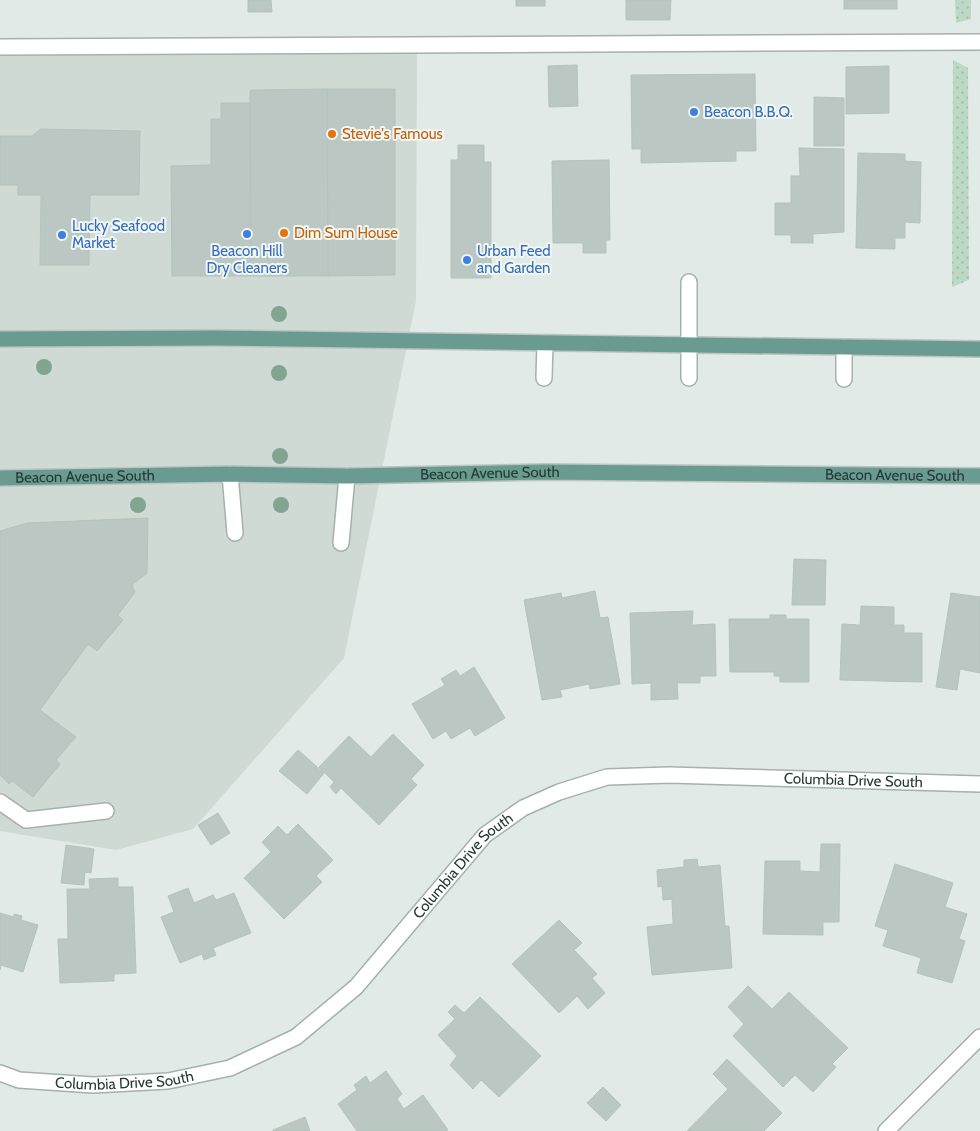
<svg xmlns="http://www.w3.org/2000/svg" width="980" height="1131" viewBox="0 0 980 1131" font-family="Cabin,sans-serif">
	<defs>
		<pattern id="grass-dots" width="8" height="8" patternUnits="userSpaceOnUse" patternTransform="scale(1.25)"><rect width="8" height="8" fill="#bcd9c5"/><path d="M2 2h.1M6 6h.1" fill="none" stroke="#a1bbaa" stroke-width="1.8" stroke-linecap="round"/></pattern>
	</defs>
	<rect width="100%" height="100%" fill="#e1eae6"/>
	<!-- built -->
	<path fill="#cfdad5" d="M 417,53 L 416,301 L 344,658 L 193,829 L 116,850 L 0,831 L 0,55 Z"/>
	<!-- grass -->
	<g fill="url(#grass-dots)">
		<path d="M 955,0 L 971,0 L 971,19 L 956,23 Z"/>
		<path d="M 953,60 L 968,68 L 969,280 L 952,287 Z"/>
	</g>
	<!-- building -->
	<g fill="#bac7c2" stroke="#b4c3bd">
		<path d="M 248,0 L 271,0 L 272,12 L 248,12 Z"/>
		<rect x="516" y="0" width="29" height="6"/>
		<path d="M 626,0 L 671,0 L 670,20 L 626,20 Z"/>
		<rect x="844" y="0" width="53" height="9"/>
		<path d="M 577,65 L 578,106 L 549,107 L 548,66 Z"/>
		<path d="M 889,66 L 889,113 L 846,114 L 846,67 Z"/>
		<path d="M 755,74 L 756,151 L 736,151 L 736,161 L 641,163 L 641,149 L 632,149 L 631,75 Z"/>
		<path d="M 327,89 L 395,89 L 395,275 L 328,276 Z"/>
		<path d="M 327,89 L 328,276 L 251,276 L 250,90 Z"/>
		<path d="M 814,97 L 844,98 L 844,146 L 814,146 Z"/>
		<path d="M 221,103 L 250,103 L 251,276 L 172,276 L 171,166 L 211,165 L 211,119 L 221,119 Z"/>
		<path d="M 41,129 L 140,131 L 139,195 L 90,195 L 89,265 L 40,265 L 41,195 L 18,195 L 18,185 L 0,185 L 0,136 L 32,136 Z"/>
		<path d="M 458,145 L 484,145 L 484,162 L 491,162 L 491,278 L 451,278 L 451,160 L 458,160 Z"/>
		<path d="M 799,148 L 844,149 L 844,232 L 813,234 L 813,243 L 791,243 L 791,235 L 775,235 L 775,203 L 791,203 L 791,176 L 800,176 Z"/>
		<path d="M 858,153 L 905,154 L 905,161 L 921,162 L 920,223 L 905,222 L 905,238 L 895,238 L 895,249 L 856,248 Z"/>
		<path d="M 609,160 L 610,240 L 606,240 L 606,253 L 583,253 L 583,243 L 553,243 L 552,161 Z"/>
		<path d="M 148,518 L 147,573 L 132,585 L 135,592 L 118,615 L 123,620 L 97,651 L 88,644 L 40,710 L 76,737 L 56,760 L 60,764 L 33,797 L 12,781 L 9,784 L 0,775 L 0,531 L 27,523 Z"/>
		<path d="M 794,559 L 826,560 L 825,605 L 792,605 Z"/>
		<path d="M 595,591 L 600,618 L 608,617 L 620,684 L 590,689 L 589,684 L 560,690 L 562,697 L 542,700 L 524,600 L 561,593 L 562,598 Z"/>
		<path d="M 951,593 L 980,597 L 980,673 L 960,669 L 957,690 L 936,687 Z"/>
		<path d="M 861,606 L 894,607 L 894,625 L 904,625 L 904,633 L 922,633 L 922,682 L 840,680 L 842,624 L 860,625 Z"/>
		<path d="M 693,611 L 692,625 L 715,624 L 716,676 L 700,676 L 700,683 L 677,683 L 678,699 L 651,700 L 651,683 L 632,684 L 630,613 Z"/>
		<path d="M 770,615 L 786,615 L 786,619 L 809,619 L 809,682 L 780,682 L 780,676 L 774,676 L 774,672 L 730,672 L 729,619 L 770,619 Z"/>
		<path d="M 474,667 L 505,718 L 475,736 L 470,728 L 451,739 L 446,731 L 433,739 L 412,704 L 445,685 L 441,679 L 456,670 L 460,676 Z"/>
		<path d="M 393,734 L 424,765 L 411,779 L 417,785 L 379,825 L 341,788 L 336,794 L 330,787 L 334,782 L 319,767 L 349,736 L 371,757 Z"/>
		<path d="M 298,750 L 324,773 L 307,794 L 279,771 Z"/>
		<path d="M 218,813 L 230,833 L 211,845 L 198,825 Z"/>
		<path d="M 298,824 L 333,860 L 316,876 L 322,882 L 284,919 L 244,878 L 271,852 L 262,842 L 278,826 L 287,835 Z"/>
		<path d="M 821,844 L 840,844 L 839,922 L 823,922 L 823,935 L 763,934 L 765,861 L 800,861 L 800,871 L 820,872 Z"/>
		<path d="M 66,845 L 94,849 L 91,873 L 85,872 L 84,885 L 61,883 Z"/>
		<path d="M 697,859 L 698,867 L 720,865 L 725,926 L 729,926 L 732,968 L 652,975 L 647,927 L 673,924 L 672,899 L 663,900 L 662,886 L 658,887 L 657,870 L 684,867 L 684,860 Z"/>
		<path d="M 895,864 L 953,883 L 945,907 L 967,914 L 959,939 L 965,941 L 952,983 L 917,973 L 921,958 L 883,946 L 888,930 L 875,926 Z"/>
		<path d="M 118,878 L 118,887 L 133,887 L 136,973 L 114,974 L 114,981 L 60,983 L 58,939 L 68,939 L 67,889 L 90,889 L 89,879 Z"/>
		<path d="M 188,888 L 194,903 L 213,895 L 216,900 L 234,893 L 251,933 L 213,948 L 216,955 L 204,960 L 202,954 L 180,963 L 161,917 L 174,912 L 168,896 Z"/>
		<path d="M 0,913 L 14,917 L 14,914 L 22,916 L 21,920 L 38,925 L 23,972 L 1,965 L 0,970 Z"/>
		<path d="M 559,920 L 582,943 L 574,950 L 597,974 L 592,978 L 605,993 L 588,1009 L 577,996 L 559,1013 L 512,964 Z"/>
		<path d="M 748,986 L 772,1009 L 789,992 L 848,1048 L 832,1064 L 836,1067 L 813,1092 L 795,1075 L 783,1087 L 733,1036 L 744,1024 L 728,1007 Z"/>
		<path d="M 480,997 L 541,1056 L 499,1097 L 481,1080 L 473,1089 L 450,1065 L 457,1056 L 438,1035 L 455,1019 L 448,1012 L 455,1005 L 464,1013 Z"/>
		<path d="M 727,1059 L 782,1113 L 764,1131 L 687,1131 L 728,1089 L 713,1074 Z"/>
		<path d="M 386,1071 L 402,1094 L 397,1099 L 404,1109 L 423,1095 L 448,1130 L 446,1131 L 357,1131 L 338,1104 L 357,1090 L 354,1085 L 366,1076 L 370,1083 Z"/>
		<path d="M 603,1087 L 621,1105 L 606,1121 L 587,1103 Z"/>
		<path d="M 305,1117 L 310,1131 L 273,1131 L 273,1130 Z"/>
	</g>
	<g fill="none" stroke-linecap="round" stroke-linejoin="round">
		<!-- minor casing -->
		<g stroke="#a4b1ad" stroke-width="18">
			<g id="minor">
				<path d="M 0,47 L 980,42"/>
				<path d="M 844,347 L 844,379"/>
				<path d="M 544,378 L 545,343"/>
				<path d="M 689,378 L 689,282"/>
				<path d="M 230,474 L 235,533"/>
				<path d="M 341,543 L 347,476"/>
				<path d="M 0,802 L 26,820 L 106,811"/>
				<path id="s1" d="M 0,1073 L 19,1080 L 93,1085 L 168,1081 L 230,1068 L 296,1037 L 356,987 L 485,835 L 523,808 L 559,792 L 607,777 L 669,775 L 980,784"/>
				<path d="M 886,1131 L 980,1037"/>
			</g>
		</g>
		<!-- major casing -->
		<g stroke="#bdc4c2" stroke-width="18">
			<g id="major">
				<path d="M 0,339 L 216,338 L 980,349"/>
				<path id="s2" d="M 0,478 L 230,474 L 347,476 L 544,472 L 980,476"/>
			</g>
		</g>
		<!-- minor -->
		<use href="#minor" stroke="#fff" stroke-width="15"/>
		<!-- major -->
		<use href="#major" stroke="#6a9b90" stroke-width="15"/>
	</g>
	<!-- trees -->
	<g fill="#81a590">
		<circle cx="279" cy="314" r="8"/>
		<circle cx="44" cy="367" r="8"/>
		<circle cx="279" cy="373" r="8"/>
		<circle cx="280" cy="456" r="8"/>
		<circle cx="138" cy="505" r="8"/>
		<circle cx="281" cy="505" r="8"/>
	</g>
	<!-- markers -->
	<g fill="#3f7fe0" stroke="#f1f7f4" stroke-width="2">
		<circle cx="694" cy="112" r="5"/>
		<circle cx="247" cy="234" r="5"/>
		<circle cx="62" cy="235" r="5"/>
		<circle cx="467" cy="260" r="5"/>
	</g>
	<g fill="#e8710a" stroke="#f1f7f4" stroke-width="2">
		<circle cx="332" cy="134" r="5"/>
		<circle cx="284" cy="233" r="5"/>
	</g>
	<g text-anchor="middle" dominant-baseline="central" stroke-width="4" stroke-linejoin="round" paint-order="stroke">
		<!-- shop labels -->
		<g font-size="15" fill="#366cbe" stroke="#f1f7f4" text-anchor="start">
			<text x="704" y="112">Beacon B.B.Q.</text>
			<text x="72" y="226">Lucky Seafood<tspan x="72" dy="17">Market</tspan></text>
			<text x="247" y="251" text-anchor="middle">Beacon Hill<tspan x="247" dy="17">Dry Cleaners</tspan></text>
			<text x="477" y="251">Urban Feed<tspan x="477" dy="17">and Garden</tspan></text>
		</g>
		<!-- food labels -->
		<g font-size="15" fill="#c56008" stroke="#f1f7f4" text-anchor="start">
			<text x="342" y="134">Stevie's Famous</text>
			<text x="294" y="233">Dim Sum House</text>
		</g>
		<!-- street labels -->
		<g font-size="15" fill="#233934" stroke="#f1f7f4">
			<text stroke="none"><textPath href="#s2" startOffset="490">Beacon Avenue South</textPath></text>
			<text stroke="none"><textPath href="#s2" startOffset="895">Beacon Avenue South</textPath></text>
			<text stroke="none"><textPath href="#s2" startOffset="85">Beacon Avenue South</textPath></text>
			<text stroke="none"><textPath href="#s1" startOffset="966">Columbia Drive South</textPath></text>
			<text stroke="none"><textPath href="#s1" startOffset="546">Columbia Drive South</textPath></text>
			<text stroke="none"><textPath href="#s1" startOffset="126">Columbia Drive South</textPath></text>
		</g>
	</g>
</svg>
